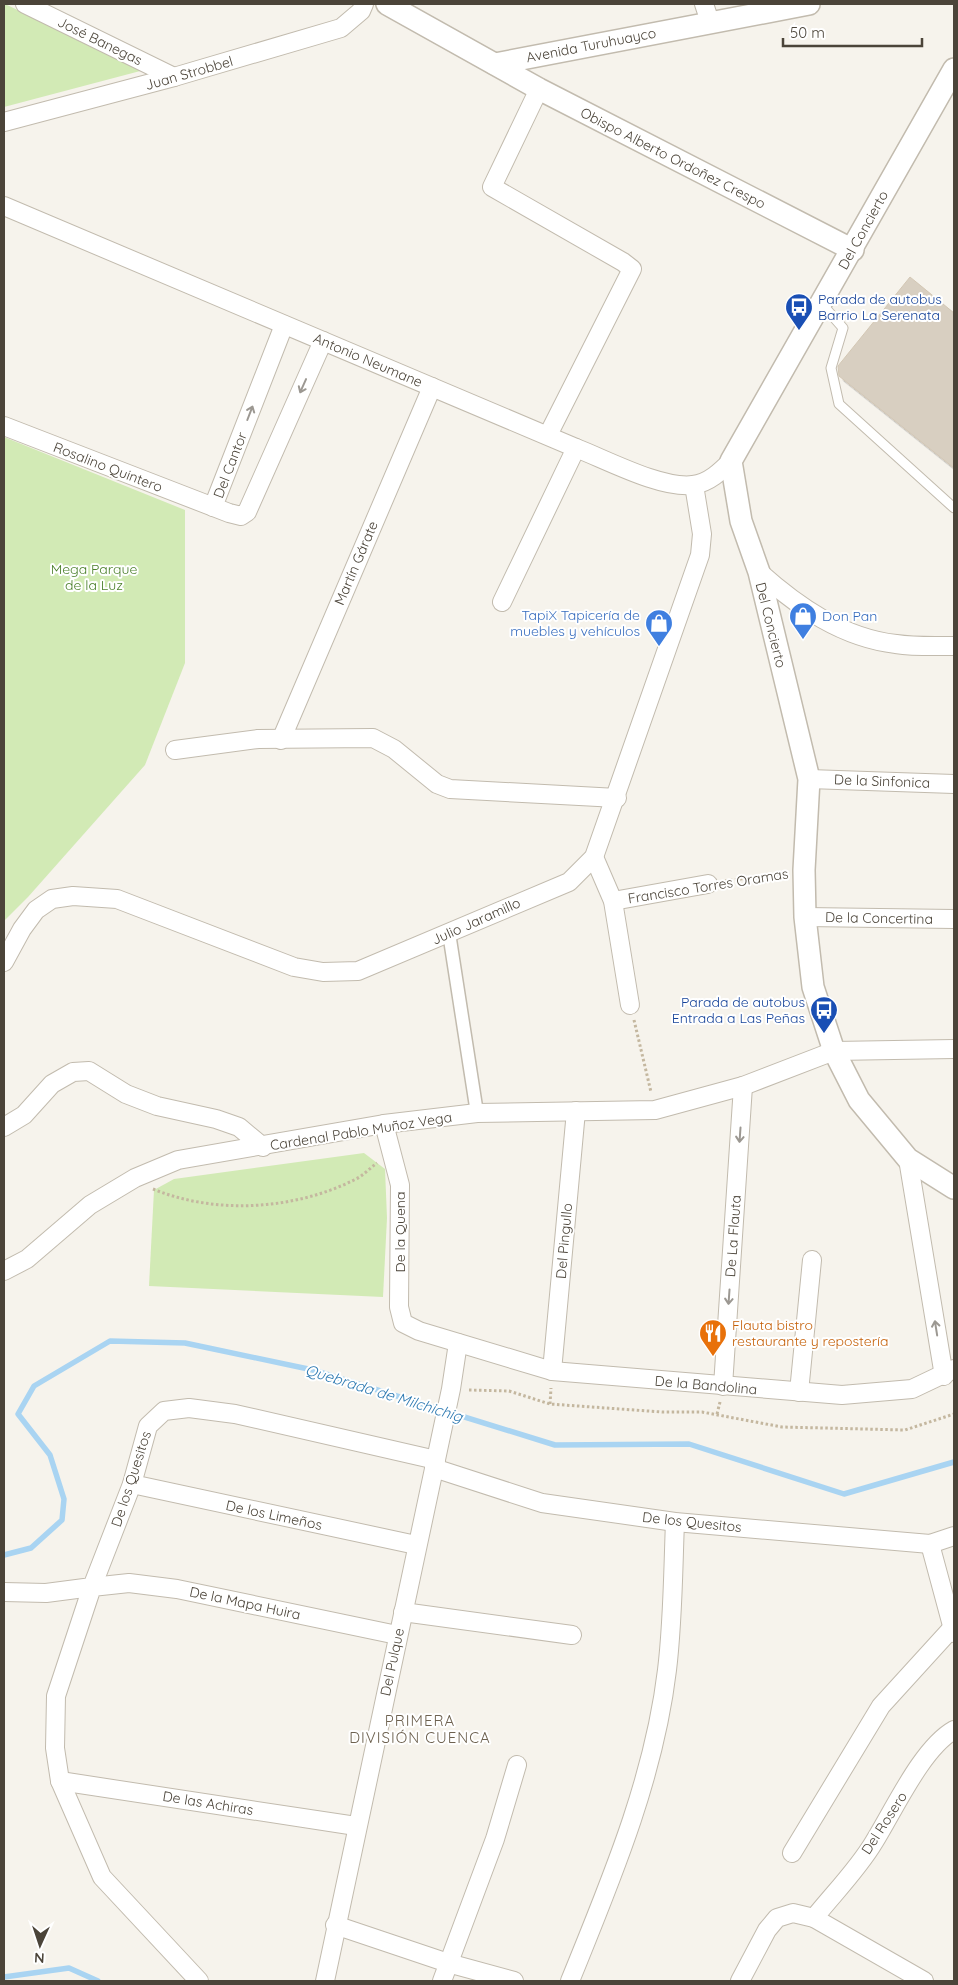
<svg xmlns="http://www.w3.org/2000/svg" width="958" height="1985" viewBox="0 0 958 1985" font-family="Quicksand,sans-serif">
	<defs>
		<filter id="shadow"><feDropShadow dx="4.5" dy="4.5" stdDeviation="0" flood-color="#0004"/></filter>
	</defs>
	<rect width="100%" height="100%" fill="#f6f3ec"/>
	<!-- green -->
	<g fill="#d2eab5">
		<path d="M 4,4 L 5,4 L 144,70 L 4,107 Z"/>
		<path d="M 4,437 L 185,510 L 185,663 L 145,765 L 28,897 L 4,921 Z"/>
		<path d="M 364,1153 L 385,1169 L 387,1218 L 383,1297 L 149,1286 L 154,1190 L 174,1179 Z"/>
	</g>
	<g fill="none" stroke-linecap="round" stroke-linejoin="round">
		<!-- stream -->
		<g stroke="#a9d4f2" stroke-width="5.5">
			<path d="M 4,1555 L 31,1548 L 62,1520 L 64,1499 L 50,1455 L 18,1414 L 34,1386 L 110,1341 L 185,1343 L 313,1370 L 555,1445 L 689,1444 L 844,1494 L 954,1462"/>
			<path d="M 4,1977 L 69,1968 L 98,1981"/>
		</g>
	</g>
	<!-- building -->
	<path fill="#d8cfc1" stroke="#d3c7b4" filter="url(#shadow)" d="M 910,277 L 954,313 L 954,468 L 839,376 L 838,366 Z"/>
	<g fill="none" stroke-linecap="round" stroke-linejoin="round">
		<!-- service casing -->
		<g stroke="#c2bbae" stroke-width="11">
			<path id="service" d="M 822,304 L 843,328 L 831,368 L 839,404 L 954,508"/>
		</g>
		<!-- pedestrian casing -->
		<g stroke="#c2bbae" stroke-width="15">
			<path id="pedestrian" d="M 449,933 L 477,1113"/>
		</g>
		<!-- minor casing -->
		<g stroke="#c2bbae" stroke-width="20">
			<g id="minor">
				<path d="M 25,4 L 174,77"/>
				<path d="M 704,4 L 710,22"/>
				<path d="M 539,89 L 492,187 L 623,262 L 632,269 L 548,435"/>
				<path d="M 4,122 L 174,77 L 341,28 L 361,11 L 364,4"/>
				<path d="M 4,206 L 576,448 C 607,460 661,489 693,485 C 709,483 721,471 731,461"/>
				<path d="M 4,426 L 229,513 L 241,516 L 247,512 L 323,341"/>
				<path d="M 213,507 L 284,325"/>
				<path d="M 759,572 C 798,607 843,638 896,644 C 915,647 935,646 954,646"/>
				<path d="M 502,602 L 576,448"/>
				<path d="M 281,740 L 432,387"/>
				<path d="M 175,750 L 258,739 L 373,738 L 394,749 L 437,784 L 450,789 L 617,798"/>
				<path d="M 809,779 L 954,784"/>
				<path d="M 594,857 L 613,901 L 630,1005"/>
				<path d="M 613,901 L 708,884"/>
				<path d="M 805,917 L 954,919"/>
				<path d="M 4,962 L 22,929 L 36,910 L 52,899 L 73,896 L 117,899 L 294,967 L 323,972 L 358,971 L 569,882 L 594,857 L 700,555 L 702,534 L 694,485"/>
				<path d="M 384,1124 L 400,1185 L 399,1307 L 403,1323 L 419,1331 L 552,1371 L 842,1395 L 912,1389 L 954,1369"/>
				<path d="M 4,1127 L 24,1115 L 52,1084 L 73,1072 L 89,1071 L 126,1094 L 157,1106 L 216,1119 L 239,1127 L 263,1147"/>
				<path d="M 908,1159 L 944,1376"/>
				<path d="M 4,1271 L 27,1259 L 90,1205 L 135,1178 L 178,1160 L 384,1124 L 477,1113 L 655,1110 L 743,1086 L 834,1051 L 954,1049"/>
				<path d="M 552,1371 L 576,1111"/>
				<path d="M 723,1386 L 743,1086"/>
				<path d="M 799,1392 L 812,1260"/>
				<path d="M 434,1468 L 542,1503 L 675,1522 L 930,1544 L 954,1536"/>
				<path d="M 132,1484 L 416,1545"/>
				<path d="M 930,1544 L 954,1633"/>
				<path d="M 4,1592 L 46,1593 L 92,1587 L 132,1484 L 148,1426 L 164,1411 L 189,1408 L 235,1414 L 436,1460"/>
				<path d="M 403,1612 L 572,1635"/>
				<path d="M 60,1781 L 356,1826"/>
				<path d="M 792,1853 L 881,1706 L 953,1627"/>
				<path d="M 814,1918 C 834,1893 858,1869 874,1842 C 894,1810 922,1748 954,1730"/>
				<path d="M 335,1925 L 448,1963 L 514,1981"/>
				<path d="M 199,1981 L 102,1877 L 60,1781 L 55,1748 L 56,1696 L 92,1587 L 129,1583 L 177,1589 L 397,1635"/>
				<path d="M 325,1981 L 451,1389 L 458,1343"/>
				<path d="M 442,1981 L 495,1839 L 517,1765"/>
				<path d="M 570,1981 C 611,1880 654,1779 667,1670 C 673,1621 673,1571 675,1522"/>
				<path d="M 740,1981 L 767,1930 L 777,1918 L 793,1913 L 814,1918 L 924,1981"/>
			</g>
		</g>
		<!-- tertiary casing -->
		<g stroke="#c2bbae" stroke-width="24">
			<g id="tertiary">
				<path d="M 387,4 L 539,89 L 853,250"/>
				<path d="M 495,64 L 809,4"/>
				<path d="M 954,69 L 731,461 L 741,521 L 759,572 L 809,779 L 804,870 L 805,917 L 813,987 L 834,1051 L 859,1100 L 908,1159 L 954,1188"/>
			</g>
		</g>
		<!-- path -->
		<g stroke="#c4b79f" stroke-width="3" stroke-dasharray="2.5 2.5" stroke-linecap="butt">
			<path d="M 725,881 L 786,873"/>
			<path d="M 634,1020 L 651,1092"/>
			<path d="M 153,1189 C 216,1215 295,1210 356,1179 C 364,1175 370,1168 377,1163"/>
			<path d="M 469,1390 L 509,1391 L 550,1404 L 662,1412 L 702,1412 L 782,1427 L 905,1430 L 954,1414"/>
			<path d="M 550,1404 L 551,1388"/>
			<path d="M 717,1414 L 720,1402"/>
		</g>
		<!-- service -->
		<use href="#service" stroke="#fff" stroke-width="9"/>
		<!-- pedestrian -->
		<use href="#pedestrian" stroke="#fff" stroke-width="12"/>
		<!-- minor -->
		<use href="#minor" stroke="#fff" stroke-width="18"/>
		<!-- tertiary -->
		<use href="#tertiary" stroke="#fff" stroke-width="21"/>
	</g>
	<!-- one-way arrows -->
	<defs><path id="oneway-shaft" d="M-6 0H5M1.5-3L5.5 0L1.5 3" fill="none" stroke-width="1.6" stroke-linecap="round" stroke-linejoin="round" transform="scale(1.25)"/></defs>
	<g stroke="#9c9892">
		<use href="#oneway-shaft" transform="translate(303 386) rotate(114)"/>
		<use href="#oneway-shaft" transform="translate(250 413) rotate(-69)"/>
		<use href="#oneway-shaft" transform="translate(740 1135) rotate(94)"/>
		<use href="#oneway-shaft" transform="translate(729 1297) rotate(94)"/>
		<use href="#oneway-shaft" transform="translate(936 1328) rotate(-99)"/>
	</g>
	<!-- icons -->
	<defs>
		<g id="bus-pin" transform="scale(1.4375)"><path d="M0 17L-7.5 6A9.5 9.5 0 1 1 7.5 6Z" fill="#1a4fb4" stroke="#fff"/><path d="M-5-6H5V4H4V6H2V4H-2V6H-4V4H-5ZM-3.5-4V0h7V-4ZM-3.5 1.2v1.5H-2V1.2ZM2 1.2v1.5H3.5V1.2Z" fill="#fff"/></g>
		<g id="shop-pin" transform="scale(1.4375)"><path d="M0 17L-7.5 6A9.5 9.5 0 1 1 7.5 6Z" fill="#3f7fe0" stroke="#fff"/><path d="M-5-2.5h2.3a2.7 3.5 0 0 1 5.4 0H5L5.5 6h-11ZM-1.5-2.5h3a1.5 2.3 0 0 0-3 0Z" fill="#fff"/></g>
		<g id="restaurant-pin" transform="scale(1.4375)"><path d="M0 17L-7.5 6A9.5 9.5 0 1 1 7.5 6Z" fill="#e8710a" stroke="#fff"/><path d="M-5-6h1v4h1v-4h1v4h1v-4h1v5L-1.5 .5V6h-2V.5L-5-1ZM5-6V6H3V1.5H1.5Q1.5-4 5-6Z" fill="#fff"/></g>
	</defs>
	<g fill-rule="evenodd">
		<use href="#bus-pin" x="799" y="307"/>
		<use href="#shop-pin" x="803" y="616"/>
		<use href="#shop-pin" x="659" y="623"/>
		<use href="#bus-pin" x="824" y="1010"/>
		<use href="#restaurant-pin" x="713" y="1333"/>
	</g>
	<g text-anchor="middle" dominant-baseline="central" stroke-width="4" stroke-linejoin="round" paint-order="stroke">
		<!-- street labels -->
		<g font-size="14" fill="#4b4439" stroke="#fff">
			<text transform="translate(100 41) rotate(26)">José Banegas</text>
			<text transform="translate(591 45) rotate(-11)">Avenida Turuhuayco</text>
			<text transform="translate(189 73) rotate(-16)">Juan Strobbel</text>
			<text transform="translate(673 158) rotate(27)">Obispo Alberto Ordoñez Crespo</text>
			<text transform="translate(863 230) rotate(-61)">Del Concierto</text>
			<text transform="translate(368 360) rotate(23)">Antonio Neumane</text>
			<text transform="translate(230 465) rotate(-69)">Del Cantor</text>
			<text transform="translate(108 467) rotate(21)">Rosalino Quintero</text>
			<text transform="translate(356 563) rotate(-67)">Martín Gárate</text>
			<text transform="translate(771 625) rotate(76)">Del Concierto</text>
			<text transform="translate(882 781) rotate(2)">De la Sinfonica</text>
			<text transform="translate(708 886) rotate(-9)">Francisco Torres Oramas</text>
			<text transform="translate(879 918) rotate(1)">De la Concertina</text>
			<text transform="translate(476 921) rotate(-24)">Julio Jaramillo</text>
			<text transform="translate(361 1131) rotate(-9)">Cardenal Pablo Muñoz Vega</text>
			<text transform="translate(400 1232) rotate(-90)">De la Quena</text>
			<text transform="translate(733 1236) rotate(-86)">De La Flauta</text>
			<text transform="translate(564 1241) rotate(-85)">Del Pingullo</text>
			<text transform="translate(706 1385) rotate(5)">De la Bandolina</text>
			<text transform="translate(131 1479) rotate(-72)">De los Quesitos</text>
			<text transform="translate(274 1515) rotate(12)">De los Limeños</text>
			<text transform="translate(692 1522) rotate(6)">De los Quesitos</text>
			<text transform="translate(245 1603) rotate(12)">De la Mapa Huira</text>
			<text transform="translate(392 1662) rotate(-78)">Del Pulque</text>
			<text transform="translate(208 1803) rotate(9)">De las Achiras</text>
			<text transform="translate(884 1823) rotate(-57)">Del Rosero</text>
		</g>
		<!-- transit labels -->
		<g font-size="14" fill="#164399" stroke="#fff" text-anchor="start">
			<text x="818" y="299">Parada de autobus<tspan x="818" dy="16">Barrio La Serenata</tspan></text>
			<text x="805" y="1002" text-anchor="end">Parada de autobus<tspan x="805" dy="16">Entrada a Las Peñas</tspan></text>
		</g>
		<!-- park labels -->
		<g font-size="14" fill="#4a7f2a" stroke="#fff">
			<text x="94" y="569">Mega Parque<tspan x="94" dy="16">de la Luz</tspan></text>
		</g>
		<!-- shop labels -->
		<g font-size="14" fill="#366cbe" stroke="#fff" text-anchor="end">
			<text x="640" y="615">TapiX Tapicería de<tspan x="640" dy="16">muebles y vehículos</tspan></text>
			<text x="822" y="616" text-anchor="start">Don Pan</text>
		</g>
		<!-- food labels -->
		<g font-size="14" fill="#c56008" stroke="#fff" text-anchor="start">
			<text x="732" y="1325">Flauta bistro<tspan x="732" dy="16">restaurante y repostería</tspan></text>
		</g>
		<!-- water labels -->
		<g font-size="15" font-style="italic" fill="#2e7ab2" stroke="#fff">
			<text transform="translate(384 1393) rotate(17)">Quebrada de Milchichig</text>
		</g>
		<!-- neighbourhood labels -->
		<g font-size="15" letter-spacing="1" fill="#6e6250" stroke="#fff">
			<text x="420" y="1720">PRIMERA<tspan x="420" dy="17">DIVISIÓN CUENCA</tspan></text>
		</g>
	</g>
	<!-- border -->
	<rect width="958" height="1985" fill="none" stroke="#4b4439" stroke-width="10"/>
	<!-- north arrow -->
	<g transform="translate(40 1945) rotate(183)" stroke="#ffffff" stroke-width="4" paint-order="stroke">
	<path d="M0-4L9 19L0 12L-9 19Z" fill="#4b4439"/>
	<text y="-8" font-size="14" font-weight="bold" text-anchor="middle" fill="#4b4439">N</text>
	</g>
	<!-- scale -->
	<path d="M783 38v8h139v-8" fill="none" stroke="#4b4439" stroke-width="2.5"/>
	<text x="790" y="38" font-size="15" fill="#4b4439" stroke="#ffffff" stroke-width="4" paint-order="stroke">50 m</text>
</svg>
